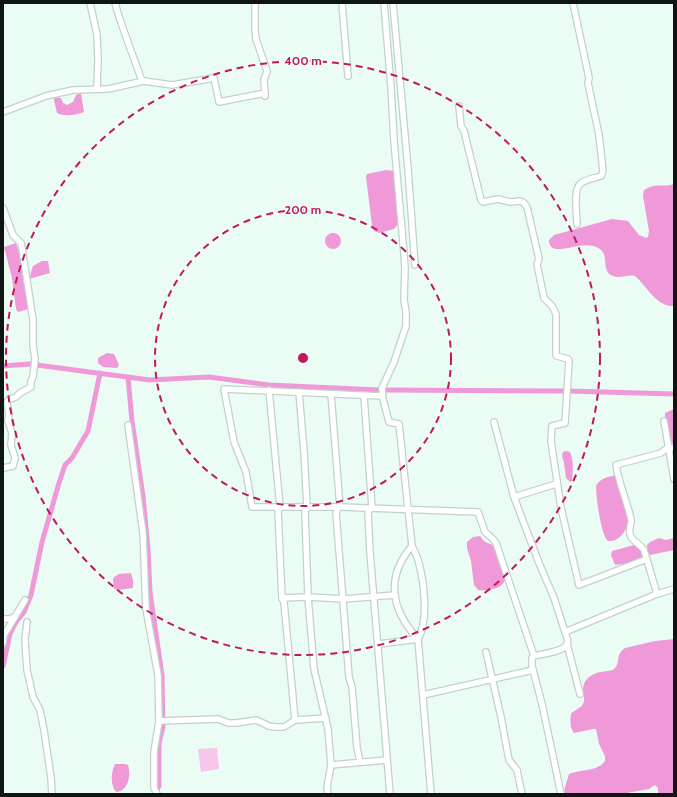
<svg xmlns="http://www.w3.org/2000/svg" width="677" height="797" viewBox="0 0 677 797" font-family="Cabin,sans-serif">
	<rect width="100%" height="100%" fill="#eafcf4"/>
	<!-- green -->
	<path fill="#f8c6ea" d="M 217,748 L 219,769 L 201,772 L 198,749 Z"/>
	<!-- water -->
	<g fill="#f099d9">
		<path d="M 81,93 L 84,112 C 76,115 65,117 57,113 L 54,100 L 55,97 L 61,98 L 63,103 L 67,105 L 73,102 L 76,95 Z"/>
		<path d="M 386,170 L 393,171 L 394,176 L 399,223 L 394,229 L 379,233 L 374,231 L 372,225 L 366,177 L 367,174 Z"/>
		<path d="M 674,184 L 674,306 C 656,307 647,286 635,276 C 628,274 619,279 613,276 C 601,272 609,255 600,249 C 586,240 570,250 556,249 C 551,248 549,245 549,240 L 554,235 L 612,219 L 628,221 L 639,235 L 646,238 L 648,237 L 649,231 L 643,196 L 644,190 C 657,182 664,188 674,184 Z"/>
		<circle cx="333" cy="241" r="8"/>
		<path d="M 16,243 L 19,253 L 29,307 L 28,309 L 18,312 L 16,309 L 12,278 L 4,247 Z"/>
		<path d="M 42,261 L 48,261 L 50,273 L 29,279 L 33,266 Z"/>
		<path d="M 107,353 L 114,354 L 119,365 L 117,368 L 103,367 L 98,363 L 98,358 Z"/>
		<path d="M 674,409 L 674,445 C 668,441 665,421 665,413 Z"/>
		<path d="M 566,451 L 570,452 C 574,460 573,472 572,481 L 570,482 L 566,478 L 564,463 L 562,456 L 563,452 Z"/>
		<path d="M 616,475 L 629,523 C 624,532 620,542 608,541 C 601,536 596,496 596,486 C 600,478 608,477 616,475 Z"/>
		<path d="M 480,536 C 482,538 483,540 484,541 C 488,544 492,543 495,548 C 498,553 499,560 500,566 C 501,570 505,573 505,578 C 505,589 487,591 478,590 L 474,585 L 471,561 L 467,548 L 467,542 L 473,537 Z"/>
		<path d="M 659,538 L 666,540 L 674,538 L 674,550 L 650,555 L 648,552 L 647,545 L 650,542 Z"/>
		<path d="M 634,545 C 640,546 643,552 643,558 L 630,563 L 615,565 L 611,555 L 612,551 Z"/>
		<path d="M 131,573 L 133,580 L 133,588 L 118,590 L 114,589 L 113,579 L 114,577 L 119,574 Z"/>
		<path d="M 674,639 L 674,794 L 658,794 L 658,788 L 655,785 L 649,789 L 621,794 L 564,794 L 565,787 L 569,774 C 581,769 597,772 605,761 L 605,756 L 599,744 L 596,729 L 593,729 L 574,733 C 570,728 570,721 571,714 C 574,710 581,708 583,704 C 587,697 578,687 588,678 C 598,669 609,673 614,669 C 621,663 615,654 625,648 L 655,641 Z"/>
		<path d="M 115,764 L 125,764 L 128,765 C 131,774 129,791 116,792 C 110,785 111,772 115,764 Z"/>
	</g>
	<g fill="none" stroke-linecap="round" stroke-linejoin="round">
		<!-- canal -->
		<g stroke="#f099d9" stroke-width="5">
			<path d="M 3,366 L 29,364 L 150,380 L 209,377 L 269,385 L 379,390"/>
			<path d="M 128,377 L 132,421 L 143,496 L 148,549 L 150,592 L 162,675 L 163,727 L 159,743 L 159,786 L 155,794"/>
			<path d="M 385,390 L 563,391"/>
			<path d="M 569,391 L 674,394"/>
			<path d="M 3,666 L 10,634 L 16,622 L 24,612 L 31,595 L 42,542 L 59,483 L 65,465 L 72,458 L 88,431 L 100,373"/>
		</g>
		<!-- minor casing -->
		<g stroke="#c0d2ca" stroke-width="8">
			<g id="minor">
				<path d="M 90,3 L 97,35 L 98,59 L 97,89"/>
				<path d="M 115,3 L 120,20 L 142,81"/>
				<path d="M 255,3 L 255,30 L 256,39 L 267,71 L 264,80 L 265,96"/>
				<path d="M 342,3 L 348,76"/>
				<path d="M 384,3 L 391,88 L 394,141 L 404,254 L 405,268 L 404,300 L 406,312 L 406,326 L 394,362 L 382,388 L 383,399 L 389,422 L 399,424 L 412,546 C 414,551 417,555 418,560 C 424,580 429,621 418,639 L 431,794"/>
				<path d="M 393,3 L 408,169 L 415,265"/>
				<path d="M 573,3 L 589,78 L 588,83 L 599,135 L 603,171 L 601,176 C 595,178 585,179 580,184 C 573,190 577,215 577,224"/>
				<path d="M 459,106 L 461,126 L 464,131 L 481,200 L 483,202 L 498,199 L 510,202 L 520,201 L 523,202 L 527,207 L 539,259 L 537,264 L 544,298 L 552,306 L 556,314 L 556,355 L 557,356 L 568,359 L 569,361 L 565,423 L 552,426 L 551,441 L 557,481 L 556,484 L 514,497 L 539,563 L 554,598 L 565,632"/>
				<path d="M 3,112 L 46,96 L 73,90 L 108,89 L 144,81 L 172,85 L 214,78 L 219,102 L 265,93"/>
				<path d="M 3,208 L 13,235 L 21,243 L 22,248 L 33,320 L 33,345 L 35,359 L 33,377 L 31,381 L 31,387 L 20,393 L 16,397 L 8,400 L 7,403 L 9,414 L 8,421 L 12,433 L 11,445 L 15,458 L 13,466 L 3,468"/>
				<path d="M 269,390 L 280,507 L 278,511 L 282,598 L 284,602 L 295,720"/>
				<path d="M 299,392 L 304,452 L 307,507 L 305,511 L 308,597 L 314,669 L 328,729 L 331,765 L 327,787 L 328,794"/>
				<path d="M 331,394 L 340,507 L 338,508 L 336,513 L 349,677 L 352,687 L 357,748 L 360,762"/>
				<path d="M 364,396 L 372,508 L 368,511 L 368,513 L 370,552 L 390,794"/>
				<path d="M 382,396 L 224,389 L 234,442 L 246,472 L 252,507 L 340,507 L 478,512 L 485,532 L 493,539 L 496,543 L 534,656"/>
				<path d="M 664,421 L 674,479"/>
				<path d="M 494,422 L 514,497"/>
				<path d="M 128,425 L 143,533 L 146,609 L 158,675 L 159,721 L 154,752 L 154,788 L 157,794"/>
				<path d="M 557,481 L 561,508 L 579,585 L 647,559"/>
				<path d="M 412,546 C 385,577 391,610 418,639"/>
				<path d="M 657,594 L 644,550 C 640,544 634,542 631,537 C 627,528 632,527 631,519 C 627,501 619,484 616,465 L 661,453 L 667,448 L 674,448"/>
				<path d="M 282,598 L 308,597 L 344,599 L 395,595"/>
				<path d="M 3,619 L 9,619 L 14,617"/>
				<path d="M 27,622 L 25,640 L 27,670 L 33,697 L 40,710 L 44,730 L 51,778 L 52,794"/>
				<path d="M 3,643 L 4,635 L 25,600"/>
				<path d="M 379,644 L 418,639"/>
				<path d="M 567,644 L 580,694"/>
				<path d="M 486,652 L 501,717 L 509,760 L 517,770 L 522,794"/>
				<path d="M 423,695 L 533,670"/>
				<path d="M 159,721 L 218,719 L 228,723 L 236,723 L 256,720 L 269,726 L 276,727 L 284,727 L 295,720 L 326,718"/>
				<path d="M 331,765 L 387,760"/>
				<path d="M 561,794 L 542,704 L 532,666 L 532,658 L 534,656 C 541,654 564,652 567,644 C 569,641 566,635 565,632 L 657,594 L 674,589"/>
			</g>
		</g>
		<!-- minor -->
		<use href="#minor" stroke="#fff" stroke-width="5.5"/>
	</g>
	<!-- distance rings -->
	<g fill="none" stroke="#c2185b" stroke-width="2" stroke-dasharray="7 5">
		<circle cx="303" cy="358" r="148"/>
		<circle cx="303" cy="358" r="297"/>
	</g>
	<circle cx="303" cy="358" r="6" fill="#c2185b" stroke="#eafcf4" stroke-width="2"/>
	<g font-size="12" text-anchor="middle" font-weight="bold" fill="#c2185b" stroke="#eafcf4" stroke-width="3.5" stroke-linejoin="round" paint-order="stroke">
		<text x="303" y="65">400 m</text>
		<text x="303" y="214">200 m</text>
	</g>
	<!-- border -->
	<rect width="677" height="797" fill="none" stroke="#0f1512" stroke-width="8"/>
</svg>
